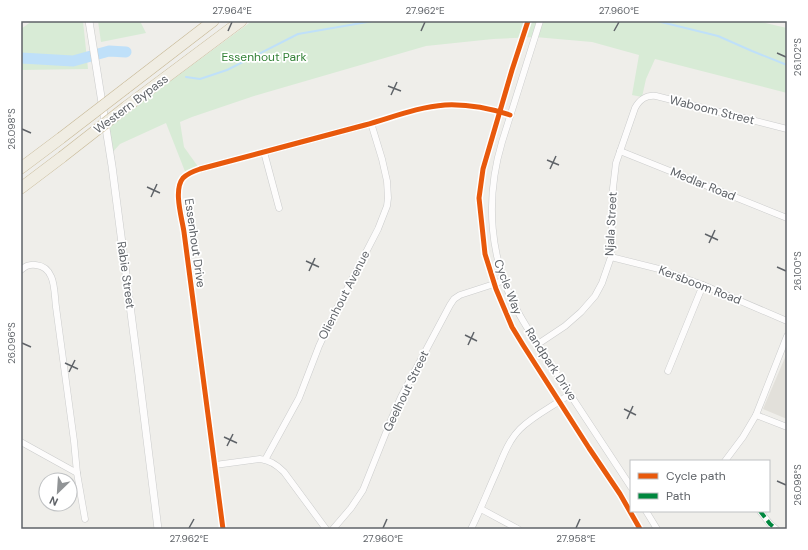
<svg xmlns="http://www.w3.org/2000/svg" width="808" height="550" viewBox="0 0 808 550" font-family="'DM Sans',sans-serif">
	<rect width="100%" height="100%" fill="#efeeea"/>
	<!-- education -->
	<path fill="#e2e0da" d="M 787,353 L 787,419 L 763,409 Z"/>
	<!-- green -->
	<g fill="#d8ebd6">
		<path d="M 32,21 L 83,21 L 88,69 L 21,70 L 21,29 Z"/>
		<path d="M 98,21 L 140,21 L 146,33 L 101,42 Z"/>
		<path d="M 252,21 L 757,21 L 787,28 L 787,93 L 655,59 L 646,79 L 642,97 L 632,95 L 639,55 L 592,42 L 535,37 L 493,39 L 426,46 L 254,96 L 192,117 L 180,122 L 184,147 L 199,168 L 186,174 L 166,123 L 120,144 L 110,155 L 104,130 Z"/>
	</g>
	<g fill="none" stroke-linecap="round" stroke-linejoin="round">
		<!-- stream -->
		<g stroke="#bfe0f9" stroke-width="2">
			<path d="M 657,21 L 718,36 L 752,51 L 787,65"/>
			<path d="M 186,77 L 200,79 L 227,70 L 298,34 L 373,21"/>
		</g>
		<!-- river -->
		<path stroke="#bfe0f9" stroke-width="11" d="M 21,58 L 73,61 L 109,51 L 126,52"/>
		<!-- minor casing -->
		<g stroke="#cbcccc" stroke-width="7">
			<g id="minor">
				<path d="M 540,21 L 502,142 C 485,199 489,259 518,312 C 530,334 545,355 558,376 C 582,413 607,450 631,487"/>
				<path d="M 620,151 L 787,218"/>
				<path d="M 264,152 L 279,208"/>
				<path d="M 611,257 L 659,269 L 703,285 L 787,321"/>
				<path d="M 21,270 C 25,266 30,264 36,265 C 56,267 54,292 56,307 L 74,441 L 77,473 L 85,519"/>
				<path d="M 538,344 L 565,326 L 581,312 L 595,296 L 602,283 L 611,257 L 613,188 L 616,163 L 635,108 C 640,99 646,95 656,96 L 787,129"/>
				<path d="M 668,371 L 703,285"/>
				<path d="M 756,415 L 787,427"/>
				<path d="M 21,442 L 77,473"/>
				<path d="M 265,460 L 299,398 L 319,346 L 332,318 L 378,229 L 387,206 L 388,198 L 387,181 L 382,159 L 371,123"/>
				<path d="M 725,461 L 743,437 L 756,415 L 787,336"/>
				<path d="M 215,465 L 260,459 C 270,460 277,465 284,472 L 326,529"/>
				<path d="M 481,509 L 518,529"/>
				<path d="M 646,511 L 657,529"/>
				<path d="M 760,511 L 770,524 L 776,529"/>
				<path d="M 223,529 L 184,232 C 182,218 173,190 183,178 C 188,173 194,171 200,169 C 255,154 310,140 365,125 C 391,118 417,107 445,105 C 467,104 489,108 510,115"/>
				<path d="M 333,529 L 351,508 L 363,490 L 391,420 L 401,397 L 450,305 L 454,299 L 460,295 L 494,284 L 504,280"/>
				<path d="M 471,529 C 480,511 487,493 495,475 C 502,460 507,442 520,429 C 534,415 554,406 570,394"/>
			</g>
		</g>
		<!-- tertiary casing -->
		<g stroke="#cbcccc" stroke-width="8">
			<path id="tertiary" d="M 89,21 L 112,166 L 139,375 L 158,529"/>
		</g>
		<!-- motorway casing -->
		<g stroke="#c8b996" stroke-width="12">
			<g id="motorway">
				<path d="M 126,88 L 213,21"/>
				<path d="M 126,107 L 241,21"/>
				<path d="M 21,168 L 61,138"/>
				<path d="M 21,188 L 62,157"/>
			</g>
		</g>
		<!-- minor -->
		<use href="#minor" stroke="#fdfcfc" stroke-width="6"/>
		<!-- tertiary -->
		<use href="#tertiary" stroke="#fdfcfc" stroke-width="7"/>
		<!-- motorway -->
		<use href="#motorway" stroke="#f0ede3" stroke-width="11"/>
		<!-- motorway-bridge casing -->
		<g stroke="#c8b996" stroke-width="12" stroke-linecap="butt">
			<g id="motorway-bridge">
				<path d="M 61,138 L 126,88"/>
				<path d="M 62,157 L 126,107"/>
			</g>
		</g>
		<!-- motorway-bridge -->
		<use href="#motorway-bridge" stroke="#f0ede3" stroke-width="11"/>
		<!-- quiet -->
		<path stroke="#00873e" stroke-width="4" stroke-dasharray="8 4" stroke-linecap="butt" d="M 760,511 L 770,524 L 776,529"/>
		<!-- cycleway casing -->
		<g stroke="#fff" stroke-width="8">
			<g id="cycleway">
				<path d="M 528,21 L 512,70 L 483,169 L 479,198 L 485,254 L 496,289 L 512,327 L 523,345 L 589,448 L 620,494 L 640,529"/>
				<path d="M 223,529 L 184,232 C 182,218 173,190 183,178 C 188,173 194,171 200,169 C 255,154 310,140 365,125 C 391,118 417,107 445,105 C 467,104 489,108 510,115"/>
			</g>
		</g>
		<!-- cycleway -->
		<use href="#cycleway" stroke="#e8590c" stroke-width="5"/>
	</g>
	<!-- ticks -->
	<path fill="none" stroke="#5f6368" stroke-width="1.5" d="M 228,31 L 232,22M 421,31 L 425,22M 614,31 L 619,22M 777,53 L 786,57M 388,86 L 401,91M 391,95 L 397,82M 22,129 L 31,133M 547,160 L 559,165M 550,169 L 556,156M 147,187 L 160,193M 151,197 L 157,184M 705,234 L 718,240M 709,243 L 715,230M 306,261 L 319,267M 777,267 L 786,271M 309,271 L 315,258M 465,335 L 477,341M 22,343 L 31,347M 468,345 L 474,332M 65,363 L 78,369M 69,372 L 75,360M 624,409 L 636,415M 627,419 L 633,406M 224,437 L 237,443M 227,446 L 233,434M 777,481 L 786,485M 189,528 L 194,519M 383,528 L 387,519M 576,528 L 580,519"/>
	<g text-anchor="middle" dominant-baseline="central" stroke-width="3.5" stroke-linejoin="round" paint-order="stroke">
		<!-- park labels -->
		<g font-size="12" fill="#348238" stroke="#fff">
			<text x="264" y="57">Essenhout Park</text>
		</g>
		<!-- street labels -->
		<g font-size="12" fill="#5f6368" stroke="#fff">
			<text transform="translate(131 104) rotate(-37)">Western Bypass</text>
			<text transform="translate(712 110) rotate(14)">Waboom Street</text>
			<text transform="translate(703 184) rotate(22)">Medlar Road</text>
			<text transform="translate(611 224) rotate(-87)">Njala Street</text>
			<text transform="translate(195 243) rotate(82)">Essenhout Drive</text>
			<text transform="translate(126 275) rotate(82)">Rabie Street</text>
			<text transform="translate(700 285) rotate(21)">Kersboom Road</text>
			<text transform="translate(508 287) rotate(69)">Cycle Way</text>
			<text transform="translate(344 295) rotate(-63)">Olienhout Avenue</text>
			<text transform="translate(551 364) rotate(57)">Randpark Drive</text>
			<text transform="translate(406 391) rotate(-64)">Geelhout Street</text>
		</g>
	</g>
	<!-- border -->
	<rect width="808" height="550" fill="none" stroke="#ffffff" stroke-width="44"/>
	<!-- legend -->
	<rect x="630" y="460" width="140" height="52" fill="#ffffff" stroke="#bfc1c3"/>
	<rect x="638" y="473" width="20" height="6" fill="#e8590c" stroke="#bfc1c3"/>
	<text x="666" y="480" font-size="12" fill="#5f6368">Cycle path</text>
	<rect x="638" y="493" width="20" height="6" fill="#00873e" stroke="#bfc1c3"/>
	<text x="666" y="500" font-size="12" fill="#5f6368">Path</text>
	<!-- north arrow -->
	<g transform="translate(58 492) rotate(205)"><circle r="19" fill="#ffffff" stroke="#bfc1c3"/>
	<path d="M0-3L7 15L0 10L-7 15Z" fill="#919496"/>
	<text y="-6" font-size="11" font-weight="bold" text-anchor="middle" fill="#5f6368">N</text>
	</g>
	<rect x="22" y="22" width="764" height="506" fill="none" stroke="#5f6368" stroke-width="1.5"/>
	<g font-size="10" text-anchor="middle" fill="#5f6368">
		<text x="232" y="14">27.964°E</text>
		<text x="425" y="14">27.962°E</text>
		<text x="619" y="14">27.960°E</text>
		<text transform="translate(797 57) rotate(-90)" y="4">26.102°S</text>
		<text transform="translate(11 129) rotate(-90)" y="4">26.098°S</text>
		<text transform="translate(797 271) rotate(-90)" y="4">26.100°S</text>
		<text transform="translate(11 343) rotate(-90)" y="4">26.096°S</text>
		<text transform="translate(797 485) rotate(-90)" y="4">26.098°S</text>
		<text x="189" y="542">27.962°E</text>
		<text x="383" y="542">27.960°E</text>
		<text x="576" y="542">27.958°E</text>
	</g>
</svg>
